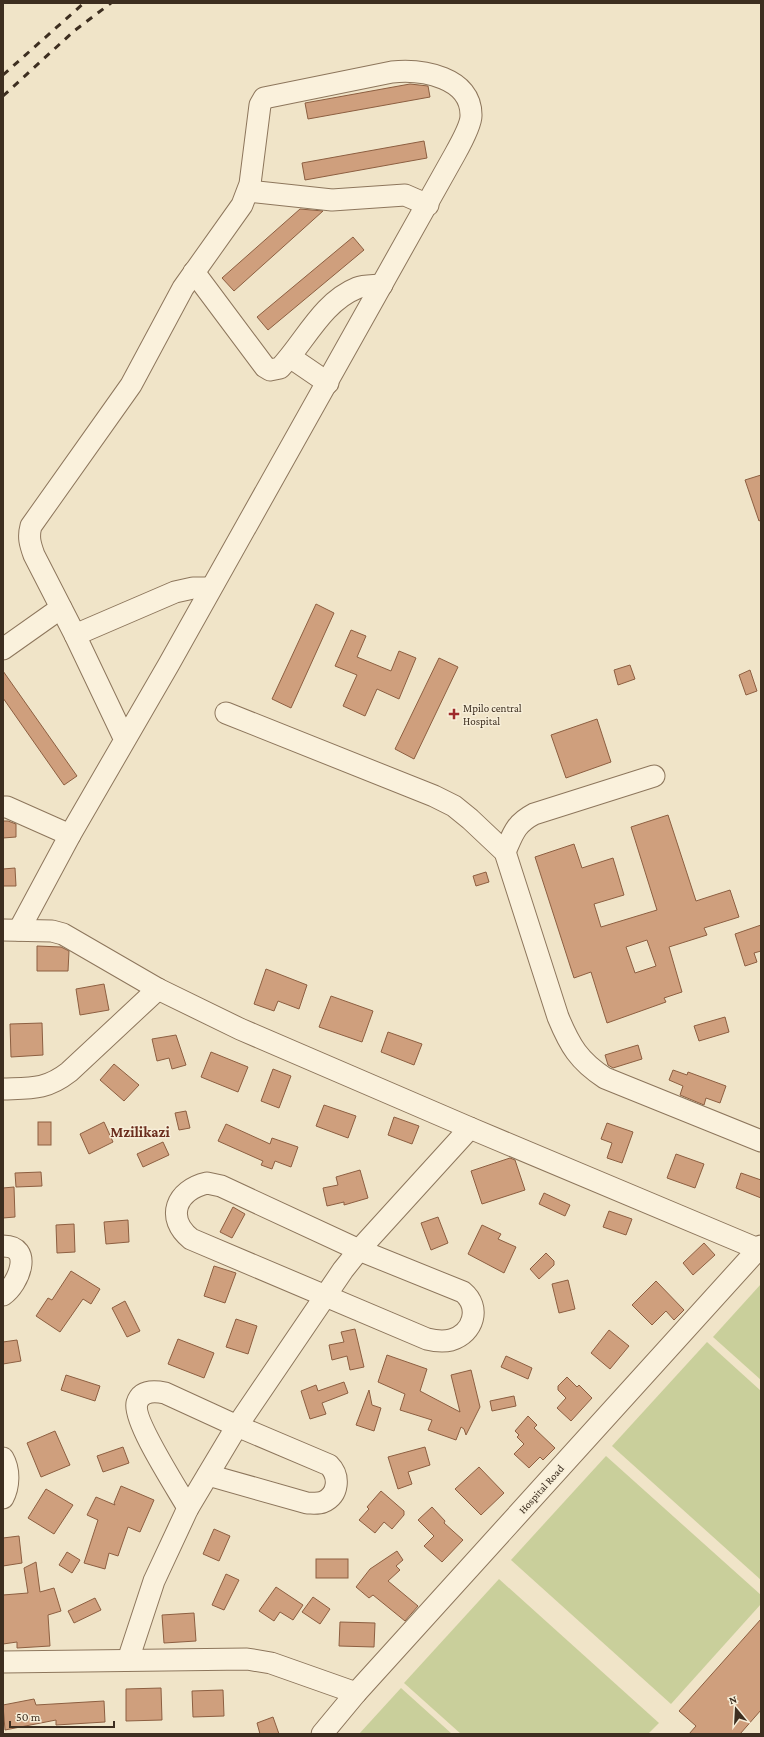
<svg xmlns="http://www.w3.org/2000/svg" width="764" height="1737" viewBox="0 0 764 1737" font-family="'Crimson Pro',serif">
	<rect width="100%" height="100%" fill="#f0e4c8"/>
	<!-- green -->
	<g fill="#c9cf9b">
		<path d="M 761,1284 L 761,1380 L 713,1337 Z"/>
		<path d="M 707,1342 L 761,1391 L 761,1580 L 612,1446 Z"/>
		<path d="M 606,1456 L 761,1595 L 761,1604 L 671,1704 L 511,1560 Z"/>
		<path d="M 499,1579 L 659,1723 L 648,1734 L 461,1734 L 404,1683 Z"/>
		<path d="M 401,1688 L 452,1734 L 359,1734 Z"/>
	</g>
	<!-- building -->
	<g fill="#cf9f7d" stroke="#8d5f41" fill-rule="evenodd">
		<path d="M 410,84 L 428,86 L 430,97 L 308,119 L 305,103 Z"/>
		<path d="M 424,141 L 427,158 L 305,180 L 302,163 Z"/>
		<path d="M 300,209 L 323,211 L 234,291 L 222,278 Z"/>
		<path d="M 353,237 L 364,250 L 268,330 L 257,317 Z"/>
		<path d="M 761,475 L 761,520 L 759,521 L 745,480 Z"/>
		<path d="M 316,604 L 334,613 L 291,708 L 272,699 Z"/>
		<path d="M 351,630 L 366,636 L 357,657 L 391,671 L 399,651 L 416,658 L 399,699 L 377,689 L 365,716 L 343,706 L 357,675 L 335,666 Z"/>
		<path d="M 439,658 L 458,667 L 414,759 L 395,749 Z"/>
		<path d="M 630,665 L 635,679 L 618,685 L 614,670 Z"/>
		<path d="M 750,670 L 757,691 L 746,695 L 739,675 Z"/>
		<path d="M 3,671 L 77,776 L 64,785 L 3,698 Z"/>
		<path d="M 597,719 L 611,762 L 566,778 L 551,735 Z"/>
		<path d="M 668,815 L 696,901 L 730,890 L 739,917 L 704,928 L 707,935 L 669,947 L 682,992 L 664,998 L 666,1002 L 607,1023 L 591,972 L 574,978 L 535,857 L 574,844 L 582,868 L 613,858 L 624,895 L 594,904 L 601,927 L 657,910 L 631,827 ZM 647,940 L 656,966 L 635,973 L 626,947 Z"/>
		<path d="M 3,821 L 8,821 L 16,824 L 16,837 L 3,838 Z"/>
		<path d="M 15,868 L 16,886 L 3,886 L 3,869 Z"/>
		<path d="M 486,872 L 489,882 L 476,886 L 473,876 Z"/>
		<path d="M 761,925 L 761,951 L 754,953 L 757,962 L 745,966 L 735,934 Z"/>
		<path d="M 37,946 L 61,947 L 69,951 L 68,971 L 37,971 Z"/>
		<path d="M 266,969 L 307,985 L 299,1009 L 278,1001 L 274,1011 L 254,1004 Z"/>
		<path d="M 104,984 L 109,1010 L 80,1015 L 76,989 Z"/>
		<path d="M 331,996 L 373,1011 L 362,1042 L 319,1027 Z"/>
		<path d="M 725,1017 L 729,1032 L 699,1041 L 694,1026 Z"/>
		<path d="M 42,1023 L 43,1055 L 11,1057 L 10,1024 Z"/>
		<path d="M 388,1032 L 422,1044 L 414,1065 L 381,1052 Z"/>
		<path d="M 176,1035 L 186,1065 L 172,1069 L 169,1058 L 157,1061 L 152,1039 Z"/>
		<path d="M 638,1045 L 642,1059 L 613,1068 L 608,1065 L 605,1055 Z"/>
		<path d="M 211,1052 L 248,1067 L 238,1092 L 201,1077 Z"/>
		<path d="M 114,1064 L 139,1085 L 124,1101 L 100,1080 Z"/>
		<path d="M 273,1069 L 291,1076 L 279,1108 L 261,1101 Z"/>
		<path d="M 673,1070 L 687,1075 L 688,1072 L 726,1086 L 720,1103 L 706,1098 L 704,1105 L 680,1095 L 683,1086 L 669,1080 Z"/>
		<path d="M 324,1105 L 356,1116 L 348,1138 L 316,1126 Z"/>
		<path d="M 186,1111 L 190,1128 L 179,1130 L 175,1113 Z"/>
		<path d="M 394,1117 L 419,1126 L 412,1144 L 388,1135 Z"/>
		<rect x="38" y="1122" width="13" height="23"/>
		<path d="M 104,1122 L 113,1142 L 89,1154 L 80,1134 Z"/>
		<path d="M 607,1123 L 633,1132 L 622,1163 L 607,1158 L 612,1143 L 601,1139 Z"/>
		<path d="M 226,1124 L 270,1144 L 272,1138 L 298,1147 L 291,1167 L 275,1161 L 272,1169 L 261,1165 L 263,1161 L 218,1141 Z"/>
		<path d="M 163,1142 L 169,1155 L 143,1167 L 137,1154 Z"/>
		<path d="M 676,1154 L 704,1164 L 695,1188 L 667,1178 Z"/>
		<path d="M 510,1158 L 515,1160 L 525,1190 L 482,1204 L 471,1171 Z"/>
		<path d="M 360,1170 L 368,1198 L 344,1205 L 344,1202 L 327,1206 L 323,1188 L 338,1185 L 336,1177 Z"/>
		<path d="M 41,1172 L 42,1186 L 16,1187 L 15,1173 Z"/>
		<path d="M 741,1173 L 761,1180 L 761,1198 L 736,1188 Z"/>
		<path d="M 14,1187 L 15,1217 L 3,1218 L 3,1188 Z"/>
		<path d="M 544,1193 L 570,1205 L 565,1216 L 539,1204 Z"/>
		<path d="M 233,1207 L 245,1214 L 232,1238 L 220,1232 Z"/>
		<path d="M 609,1211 L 632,1219 L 626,1235 L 603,1227 Z"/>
		<path d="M 438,1217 L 448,1243 L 431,1250 L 421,1223 Z"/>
		<path d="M 128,1220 L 129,1242 L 106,1244 L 104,1222 Z"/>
		<path d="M 74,1224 L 75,1252 L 57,1253 L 56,1225 Z"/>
		<path d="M 482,1225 L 501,1234 L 498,1239 L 516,1247 L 504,1273 L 468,1254 Z"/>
		<path d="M 704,1243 L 715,1255 L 693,1275 L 683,1263 Z"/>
		<path d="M 546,1253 L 554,1261 L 554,1265 L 539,1279 L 530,1269 Z"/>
		<path d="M 214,1266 L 236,1273 L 225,1303 L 204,1296 Z"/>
		<path d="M 71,1271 L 100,1289 L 91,1304 L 83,1299 L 60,1332 L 36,1316 L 48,1298 L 52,1300 Z"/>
		<path d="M 568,1280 L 575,1309 L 559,1313 L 552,1284 Z"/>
		<path d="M 656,1281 L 684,1310 L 674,1320 L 666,1311 L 652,1325 L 632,1305 Z"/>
		<path d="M 125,1301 L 140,1331 L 127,1337 L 112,1308 Z"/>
		<path d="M 236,1319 L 257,1326 L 248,1354 L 226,1347 Z"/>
		<path d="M 355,1329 L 364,1367 L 350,1370 L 347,1356 L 332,1360 L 329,1345 L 344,1342 L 341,1332 Z"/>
		<path d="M 609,1330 L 629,1346 L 610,1369 L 591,1353 Z"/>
		<path d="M 178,1339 L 214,1353 L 204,1378 L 168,1364 Z"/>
		<path d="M 17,1340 L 21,1361 L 3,1364 L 3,1342 Z"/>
		<path d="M 387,1355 L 427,1369 L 420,1391 L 460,1412 L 451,1375 L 471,1370 L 480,1407 L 466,1435 L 464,1429 L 461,1427 L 456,1440 L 428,1430 L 432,1420 L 400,1410 L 405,1394 L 378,1382 Z"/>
		<path d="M 506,1356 L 532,1368 L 528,1379 L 501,1367 Z"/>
		<path d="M 66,1375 L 100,1386 L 95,1401 L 61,1390 Z"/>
		<path d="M 567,1377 L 577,1387 L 579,1385 L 592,1398 L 571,1421 L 557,1408 L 566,1398 L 558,1390 L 558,1386 Z"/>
		<path d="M 344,1382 L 348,1393 L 322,1403 L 326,1414 L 310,1419 L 301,1391 L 316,1385 L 318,1391 Z"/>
		<path d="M 369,1390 L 372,1405 L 381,1408 L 374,1431 L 356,1425 Z"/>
		<path d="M 514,1396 L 516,1406 L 492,1411 L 490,1401 Z"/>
		<path d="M 528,1416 L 537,1425 L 534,1428 L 555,1448 L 543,1460 L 540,1457 L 529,1468 L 514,1454 L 524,1444 L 517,1437 L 519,1435 L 515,1431 Z"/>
		<path d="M 55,1431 L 70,1465 L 41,1477 L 27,1443 Z"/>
		<path d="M 123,1447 L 129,1463 L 103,1472 L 97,1456 Z"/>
		<path d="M 425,1447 L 430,1465 L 408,1472 L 412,1484 L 398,1489 L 388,1457 Z"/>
		<path d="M 479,1467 L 504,1493 L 481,1515 L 455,1489 Z"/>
		<path d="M 121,1486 L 154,1500 L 140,1532 L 128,1527 L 118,1556 L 109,1553 L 105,1569 L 84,1563 L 98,1520 L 87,1515 L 96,1497 L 115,1505 L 114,1503 Z"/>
		<path d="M 46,1489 L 73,1505 L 54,1534 L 28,1518 Z"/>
		<path d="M 381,1491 L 404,1511 L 404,1515 L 392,1529 L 384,1522 L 375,1533 L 359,1520 L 369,1509 L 367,1507 Z"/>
		<path d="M 432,1507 L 445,1521 L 444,1523 L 463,1540 L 442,1562 L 424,1546 L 434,1536 L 418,1520 Z"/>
		<path d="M 214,1529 L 230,1536 L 219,1561 L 203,1554 Z"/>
		<path d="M 19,1536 L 22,1563 L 3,1566 L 3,1538 Z"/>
		<path d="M 397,1551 L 403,1560 L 396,1566 L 400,1570 L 388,1581 L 418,1606 L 405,1621 L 373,1595 L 369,1598 L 356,1587 L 370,1569 Z"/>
		<path d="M 67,1552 L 80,1560 L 72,1573 L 59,1565 Z"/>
		<rect x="316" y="1559" width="32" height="19"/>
		<path d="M 36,1562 L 40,1592 L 54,1588 L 61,1611 L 48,1615 L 50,1646 L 17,1648 L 17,1642 L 3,1644 L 3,1595 L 28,1593 L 24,1568 Z"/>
		<path d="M 226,1574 L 239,1580 L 224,1610 L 212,1605 Z"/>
		<path d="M 276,1587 L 303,1605 L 293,1620 L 280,1612 L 274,1621 L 259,1611 Z"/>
		<path d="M 313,1597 L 330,1609 L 320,1624 L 302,1612 Z"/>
		<path d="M 95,1598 L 101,1610 L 74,1623 L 68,1611 Z"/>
		<path d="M 194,1613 L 196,1641 L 164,1643 L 162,1615 Z"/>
		<path d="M 761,1619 L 761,1710 L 740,1734 L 689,1734 L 696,1726 L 679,1711 Z"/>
		<path d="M 340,1622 L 375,1623 L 374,1647 L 339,1646 Z"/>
		<path d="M 161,1688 L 162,1720 L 126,1721 L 126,1689 Z"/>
		<path d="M 223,1690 L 224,1716 L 193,1717 L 192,1691 Z"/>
		<path d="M 34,1699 L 36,1705 L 104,1701 L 105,1722 L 56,1725 L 56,1720 L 5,1730 L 3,1705 Z"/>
		<path d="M 273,1717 L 279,1734 L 260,1734 L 257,1723 Z"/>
	</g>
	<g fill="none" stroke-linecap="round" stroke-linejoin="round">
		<!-- minor casing -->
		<g stroke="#8d765c" stroke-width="23">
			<g id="minor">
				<path d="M 248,191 L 332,200 L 405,195 L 428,205"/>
				<path d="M 194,272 L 265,367 L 270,370 L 280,368 C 304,343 322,302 357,288 C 365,285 373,286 382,285"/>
				<path d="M 290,357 L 328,383"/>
				<path d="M 75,635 L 175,592 L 193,588 L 211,588"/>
				<path d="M 3,649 L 61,608"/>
				<path d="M 226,713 L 434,796 L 454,806 L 470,819 L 505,852 L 558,1017 C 570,1046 579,1061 605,1078 L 761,1141"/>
				<path d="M 3,807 L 7,807 L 70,835"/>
				<path d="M 505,852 C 513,834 515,824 534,814 L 654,776"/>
				<path d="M 3,930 L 52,931 L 63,934 L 158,989 L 240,1029 L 470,1128 L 758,1249"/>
				<path d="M 19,930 L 70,835 L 169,664 L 455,154 C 460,145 471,125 471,116 C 472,77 422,69 392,72 L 264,98 L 260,105 L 250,184 L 242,205 L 183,288 L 131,385 L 31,526 C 28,537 30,544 34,555 L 75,635 L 125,740"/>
				<path d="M 3,1089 C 31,1088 46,1090 69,1072 L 158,989"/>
				<path d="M 207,1183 L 221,1186 L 359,1250 L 463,1292 C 481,1307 474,1333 451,1340 C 443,1342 435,1341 427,1339 L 191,1239 C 165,1218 176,1190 207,1183 Z"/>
				<path d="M 3,1246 C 34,1246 19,1284 3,1295"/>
				<path d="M 3,1458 C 10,1470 9,1487 3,1498"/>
				<path d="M 188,1508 C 178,1490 132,1420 137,1403 C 141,1390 155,1391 165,1393 L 237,1426 L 329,1465 C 340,1476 339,1495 323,1502 C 318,1504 312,1503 307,1503 L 208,1475"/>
				<path d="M 128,1660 L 154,1581 L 188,1508 L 237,1426 L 343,1270 L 359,1250 L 470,1128"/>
				<path d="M 3,1662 L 247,1659 L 271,1663 L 356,1693"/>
				<path d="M 322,1734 L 356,1693 L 761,1246"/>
			</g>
		</g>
		<!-- minor -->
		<use href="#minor" stroke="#faf1dc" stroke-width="21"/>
		<!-- rail -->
		<g stroke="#3d2e20" stroke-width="3" stroke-dasharray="7 7" stroke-linecap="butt">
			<path d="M 3,75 L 84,3"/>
			<path d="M 3,96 L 74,31 L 111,3"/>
		</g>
	</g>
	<!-- markers -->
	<path fill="#9e2a2b" stroke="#f7eed8" stroke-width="1.5" d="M452 708h4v4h4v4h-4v4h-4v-4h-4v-4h4z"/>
	<g text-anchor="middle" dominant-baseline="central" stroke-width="3" stroke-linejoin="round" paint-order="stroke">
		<!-- poi labels -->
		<g font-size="11" fill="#3d2e20" stroke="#f7eed8" text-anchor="start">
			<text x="463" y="708">Mpilo central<tspan x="463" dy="13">Hospital</tspan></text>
		</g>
		<!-- street labels -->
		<g font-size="11" fill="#3d2e20" stroke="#f7eed8">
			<text transform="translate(541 1489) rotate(-48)">Hospital Road</text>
		</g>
		<!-- district labels -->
		<g font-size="15" font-weight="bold" fill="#6b2e1e" stroke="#f7eed8">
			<text x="140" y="1132">Mzilikazi</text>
		</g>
	</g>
	<!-- border -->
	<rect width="764" height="1737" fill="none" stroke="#3d2e20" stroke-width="8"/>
	<!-- north arrow -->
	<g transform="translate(736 1709) rotate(342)" stroke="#f7eed8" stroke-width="3" paint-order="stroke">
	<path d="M0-3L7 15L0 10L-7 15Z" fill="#3d2e20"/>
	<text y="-6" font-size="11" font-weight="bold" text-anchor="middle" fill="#3d2e20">N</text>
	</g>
	<!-- scale -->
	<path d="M10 1721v6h104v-6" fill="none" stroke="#3d2e20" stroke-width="2"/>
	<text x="16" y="1721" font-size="12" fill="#3d2e20" stroke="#f7eed8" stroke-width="3" paint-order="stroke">50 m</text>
</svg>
